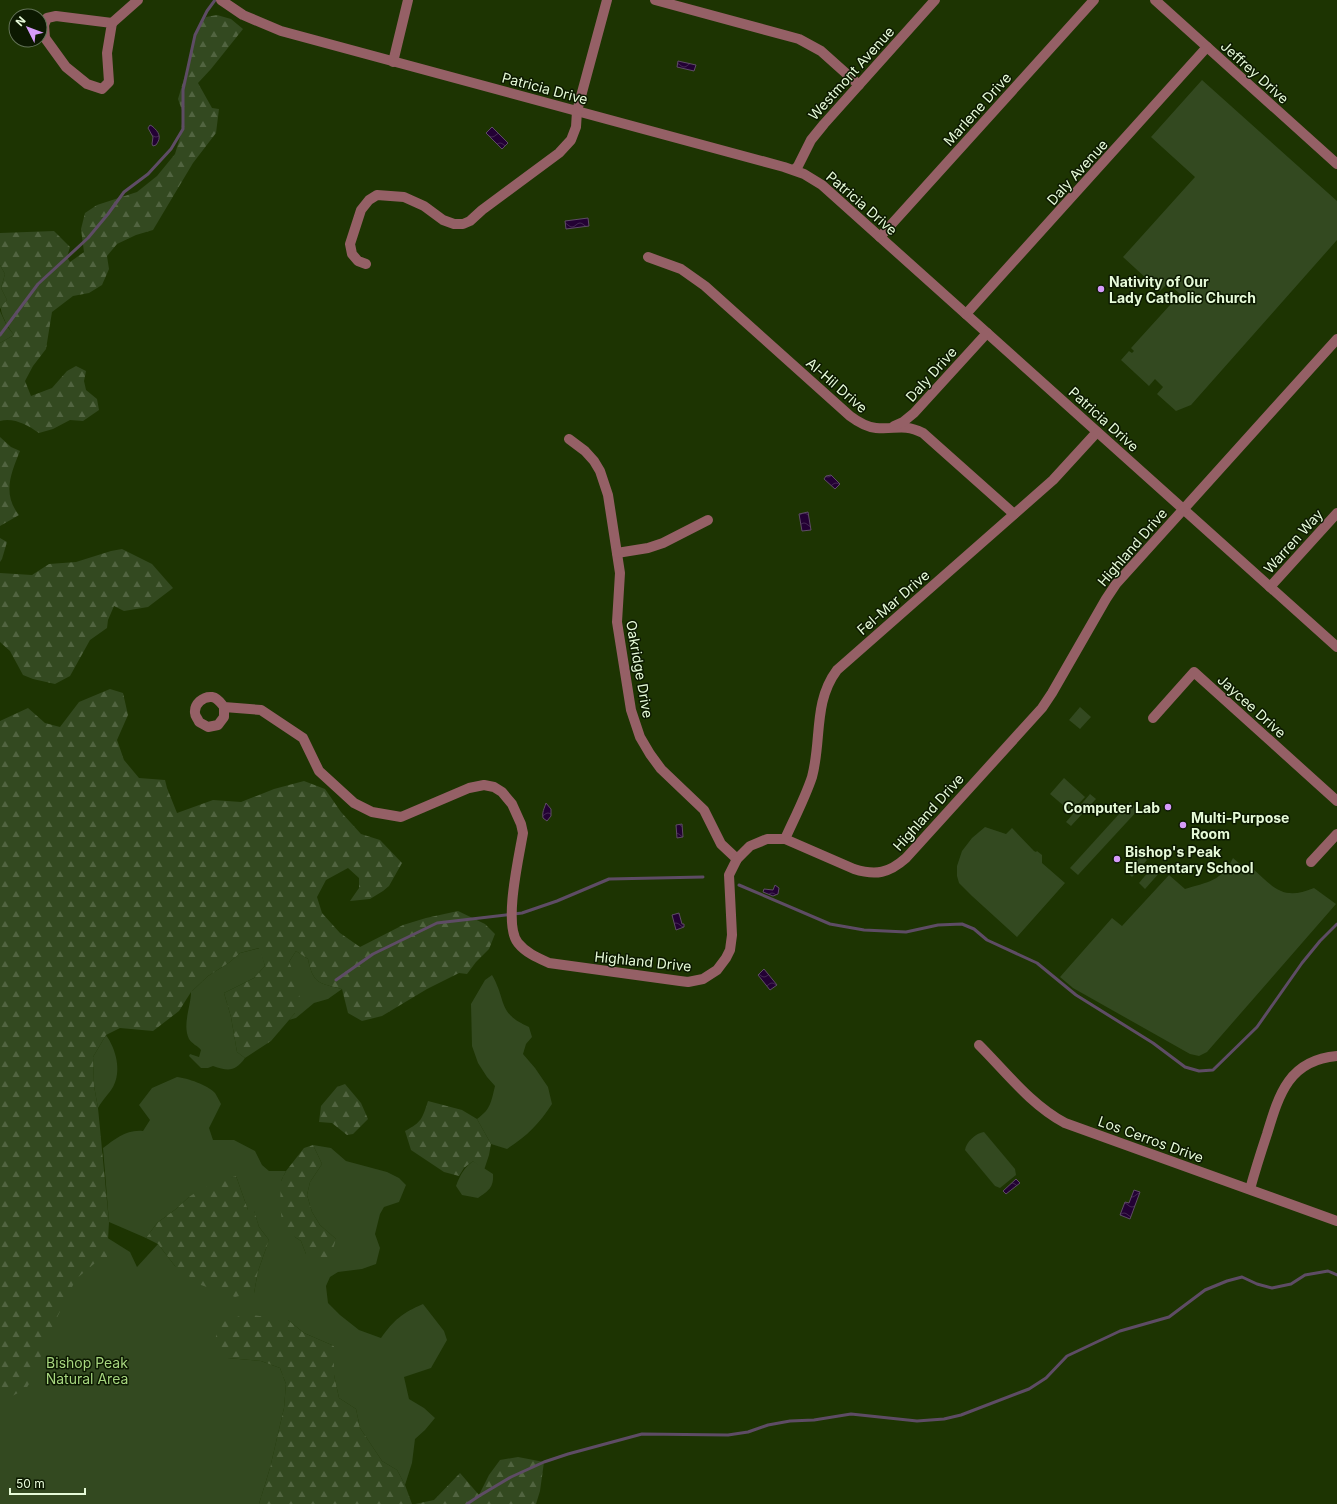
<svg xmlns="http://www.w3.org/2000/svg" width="1337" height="1504" viewBox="0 0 1337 1504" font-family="Inter,sans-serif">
	<defs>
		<pattern id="forest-firs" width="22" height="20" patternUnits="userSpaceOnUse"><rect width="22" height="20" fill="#334920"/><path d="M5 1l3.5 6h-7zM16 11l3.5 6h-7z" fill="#516440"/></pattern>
		<pattern id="water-waves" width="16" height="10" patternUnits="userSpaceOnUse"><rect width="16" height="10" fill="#230134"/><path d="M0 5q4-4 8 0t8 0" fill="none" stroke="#432751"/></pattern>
	</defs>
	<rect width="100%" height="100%" fill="#1d3402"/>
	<!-- green -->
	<g fill="#334920">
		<path d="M 1202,80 L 1337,201 L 1337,240 L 1191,405 L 1176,411 L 1157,394 L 1163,387 L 1155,379 L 1149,386 L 1121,360 L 1129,351 L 1132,353 L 1134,351 L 1131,348 L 1180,294 L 1168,283 L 1160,291 L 1123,257 L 1195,177 L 1151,137 Z"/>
		<path d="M 0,265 L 5,274 L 1,288 L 7,300 L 0,309 Z"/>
		<path d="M 0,311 L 7,326 L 14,335 L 0,343 Z"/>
		<path d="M 1080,707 L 1091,717 L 1080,729 L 1069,720 Z"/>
		<path d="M 1064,778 L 1085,797 L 1071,812 L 1050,794 Z"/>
		<path d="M 1090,794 L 1096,799 L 1071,826 L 1066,822 Z"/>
		<path d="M 1130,802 L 1138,810 L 1078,875 L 1070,868 Z"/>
		<path d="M 985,827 L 1006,834 L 1012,828 L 1034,851 L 1036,852 L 1037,851 L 1042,855 L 1042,863 L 1065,883 L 1017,937 L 972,896 L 959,883 L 957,876 L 957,866 L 962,851 L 972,838 Z"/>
		<path d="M 1142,855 L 1147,860 L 1132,877 L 1127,872 Z"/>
		<path d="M 1233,858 L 1248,871 L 1252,868 C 1274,888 1283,901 1314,888 L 1336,904 L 1207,1052 L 1199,1056 L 1190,1054 L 1073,988 L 1060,977 L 1112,918 L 1122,926 L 1169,875 L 1185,889 C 1208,882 1222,881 1233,858 Z"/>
		<path d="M 1154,865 L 1161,871 L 1145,889 L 1139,883 Z"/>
		<path d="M 260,948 L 265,966 L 254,978 L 224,993 L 231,1017 L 237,1052 L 245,1058 C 235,1072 228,1071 213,1066 L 208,1068 L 201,1068 L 189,1056 L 190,1054 L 199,1057 L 201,1050 C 198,1046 192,1044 189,1039 C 182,1025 191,1006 191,992 L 208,976 L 230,962 L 240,953 Z"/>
		<path d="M 296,951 L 308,959 C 313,984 319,983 342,989 L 328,999 L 314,1003 L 296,1018 L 289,1020 L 295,1013 L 289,962 Z"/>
		<path d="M 492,975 C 507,1001 497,1013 529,1027 L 532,1037 L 526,1044 L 523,1054 L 535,1068 L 548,1087 L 552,1104 C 539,1124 527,1136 507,1149 L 491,1144 L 477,1119 C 491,1109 491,1102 495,1086 L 487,1077 L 478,1063 L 472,1046 L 471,1004 L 485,980 Z"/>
		<path d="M 106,1035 C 116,1049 122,1071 113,1087 C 109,1094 103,1099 98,1108 L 94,1086 L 93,1057 Z"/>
		<path d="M 177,1077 C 187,1078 208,1085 215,1093 C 217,1096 219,1100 221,1104 L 209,1128 L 213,1140 L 234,1140 L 255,1151 L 262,1165 L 269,1171 L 286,1171 L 281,1181 L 295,1237 L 301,1241 L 306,1254 L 336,1239 L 320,1225 L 312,1212 L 307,1195 L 310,1182 L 322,1164 L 313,1145 L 331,1148 L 346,1161 L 387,1172 L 399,1178 L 406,1185 L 399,1202 L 384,1207 L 380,1214 L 375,1234 L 380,1248 L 376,1264 L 362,1269 L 338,1272 L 330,1277 L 326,1286 L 328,1303 L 340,1315 L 359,1330 L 381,1338 C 394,1320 402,1313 423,1304 L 444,1331 L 447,1340 L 431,1368 L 404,1377 L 409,1399 L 424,1408 L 435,1418 L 425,1430 L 415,1439 L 412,1463 L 405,1485 L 397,1470 L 382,1461 L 360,1428 L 356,1409 L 339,1398 L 334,1375 L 334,1346 L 304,1333 L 288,1320 L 228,1358 L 261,1361 L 280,1368 L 286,1384 L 284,1408 L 270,1468 L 259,1504 L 0,1504 L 0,1167 L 63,1210 L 130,1252 L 137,1267 L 158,1244 L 175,1266 L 254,1293 L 258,1271 L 269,1240 L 259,1227 L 254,1211 L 248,1210 L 236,1176 L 190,1196 L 176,1209 L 157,1223 L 146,1238 L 109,1222 L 103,1148 C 115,1139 127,1129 143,1131 L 150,1120 L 139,1105 L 152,1088 Z"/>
		<path d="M 984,1132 L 1015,1169 L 1016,1175 L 1000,1188 L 995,1186 L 965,1150 C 966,1142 976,1133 984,1132 Z"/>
		<path d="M 473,1161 L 493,1174 C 494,1188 488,1191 478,1198 L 462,1195 L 456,1186 C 460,1175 464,1168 473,1161 Z"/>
	</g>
	<!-- forest -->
	<g fill="url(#forest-firs)">
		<path d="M 217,15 L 231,19 L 243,29 L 211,69 L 198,83 L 212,108 L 219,109 L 216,133 L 193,163 L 153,230 L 136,235 L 117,244 L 107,256 L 109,269 L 102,285 L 89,293 L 73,296 L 52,312 L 46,349 L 33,366 L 25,381 L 31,396 L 52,388 L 67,371 L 76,366 L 86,371 L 84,381 L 86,390 L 97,399 L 99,410 L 83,421 L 70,420 L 53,429 L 39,433 C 28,425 13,417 0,421 L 0,343 L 14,335 C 10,330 0,314 1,308 C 2,305 5,302 7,300 L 1,288 L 5,274 L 0,265 L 0,233 L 54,231 L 70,247 L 67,257 L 70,262 L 84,252 L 81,229 L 85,213 L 97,205 L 137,192 L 157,176 L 175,154 L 181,134 L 183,113 L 178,99 L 188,65 L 195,35 L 206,17 Z"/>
		<path d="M 0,437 L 11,447 L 20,451 C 11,473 2,494 19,515 L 0,526 Z"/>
		<path d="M 0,538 L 7,542 L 2,559 L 0,562 Z"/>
		<path d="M 122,549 L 152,564 L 173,588 L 148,607 L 124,611 L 114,606 L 108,620 L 107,628 L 90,640 L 70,676 L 55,684 L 33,679 L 23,675 L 10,651 L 0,642 L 0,573 L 32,575 L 49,564 L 76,562 L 111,551 Z"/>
		<path d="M 110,689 L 123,693 L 128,715 L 117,740 L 124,760 L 139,778 L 165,780 L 167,788 L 177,813 L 213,800 L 241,802 L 274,789 L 304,781 L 325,789 L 341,812 L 361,834 L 380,840 L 402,863 L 389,886 L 383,891 L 370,899 L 350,901 L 359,888 L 359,878 L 348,868 L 326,880 L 317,897 L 322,913 L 340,933 L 360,947 L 403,925 L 426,918 L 458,911 L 485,924 L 495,934 L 489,949 L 476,962 L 467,974 L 459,973 L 427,989 L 382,1016 L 362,1021 L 348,1013 L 342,989 C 319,983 313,984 308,959 L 296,951 L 289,962 L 294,973 L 301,1003 L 295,1013 L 271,1041 L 245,1058 L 237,1052 L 231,1017 L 224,993 L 254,978 L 265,966 L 259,948 L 240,953 L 230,962 L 208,976 L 191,992 L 179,1011 L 153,1031 L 120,1028 L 106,1035 L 93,1057 L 94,1086 L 98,1108 L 109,1222 L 107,1257 L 95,1263 L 76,1279 L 43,1346 L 38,1369 L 26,1389 L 10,1397 L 0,1385 L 0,721 L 28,708 L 45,723 L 60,727 L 79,702 Z"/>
		<path d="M 345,1084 L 361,1103 L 368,1119 L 353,1134 L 347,1135 L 332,1123 L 319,1122 L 321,1106 L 337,1087 Z"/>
		<path d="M 428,1101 L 462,1110 L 477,1119 L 491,1144 L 489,1155 L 484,1170 L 473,1161 L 464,1168 L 459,1176 L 444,1172 L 411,1150 L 405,1131 C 422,1122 422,1119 428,1101 Z"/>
		<path d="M 313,1145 L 322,1164 L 310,1182 L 307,1195 L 312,1212 L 320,1225 L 336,1239 L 331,1256 L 317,1262 L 306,1254 L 301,1241 L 295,1237 L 282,1222 L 280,1205 L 281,1181 L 286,1171 L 304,1148 Z"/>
		<path d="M 236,1176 L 248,1210 L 254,1210 L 259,1227 L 269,1240 L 258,1271 L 254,1293 L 235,1297 L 201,1285 L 175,1266 L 158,1244 L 146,1238 L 157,1223 L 176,1209 L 190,1196 L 213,1183 Z"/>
		<path d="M 246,1314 L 288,1320 L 304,1333 L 334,1346 L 334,1375 L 339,1398 L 356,1409 L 360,1428 L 382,1461 L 397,1470 L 405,1485 L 412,1504 L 259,1504 L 270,1468 L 284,1408 L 286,1384 L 280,1368 L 261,1361 L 228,1358 L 214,1345 L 219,1323 Z"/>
		<path d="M 518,1457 L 544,1462 L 540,1491 L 536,1504 L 415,1504 L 434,1500 L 460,1473 L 479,1495 L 489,1475 L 500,1460 Z"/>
	</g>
	<!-- water -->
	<g fill="url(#water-waves)" stroke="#5e4c65">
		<path d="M 678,61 L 696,65 L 694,71 L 677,67 Z"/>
		<path d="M 150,125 L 152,126 C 159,132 162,137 156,145 L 153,146 L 152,144 L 153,137 L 148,128 Z"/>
		<path d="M 492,127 L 508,143 L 502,149 L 486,133 Z"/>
		<path d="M 588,218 L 589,226 L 566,229 L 565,221 Z"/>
		<path d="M 831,475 L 840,484 L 835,489 L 824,479 L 826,476 Z"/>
		<path d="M 808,512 L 811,530 L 802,531 L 799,514 Z"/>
		<path d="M 546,803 L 551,809 L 551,816 L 547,821 L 543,818 C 542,812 544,809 546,803 Z"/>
		<path d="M 682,824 L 683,837 L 677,838 L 676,825 Z"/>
		<path d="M 775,885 L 779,888 L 778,894 L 773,896 L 763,892 L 764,889 L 773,890 Z"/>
		<path d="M 679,913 L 682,924 L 684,924 L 684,927 L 676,930 L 672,915 Z"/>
		<path d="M 764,969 L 777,985 L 770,990 L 758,975 Z"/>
		<path d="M 1016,1179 L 1020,1183 L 1006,1194 L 1003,1191 Z"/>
		<path d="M 1134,1190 L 1140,1192 L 1130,1219 L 1120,1215 L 1125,1202 L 1129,1203 Z"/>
	</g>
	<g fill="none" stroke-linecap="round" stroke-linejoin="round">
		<!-- stream -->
		<g stroke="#5e4c65" stroke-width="3">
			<path d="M 0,335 L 38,284 L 88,238 L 108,214 L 124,192 L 148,174 L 171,149 L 183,129 L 183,90 L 195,35 L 207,11 L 215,0"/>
			<path d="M 739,885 L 830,924 L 864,930 L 906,932 L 938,925 L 962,924 L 974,929 L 987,940 L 1037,963 L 1076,995 L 1153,1043 L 1185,1067 L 1199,1071 L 1213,1070 L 1257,1027 L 1302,963 L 1320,941 L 1337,924"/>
			<path d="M 336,980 L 373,954 L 437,923 L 522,913 L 557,901 L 609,879 L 703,877"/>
			<path d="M 467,1504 L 479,1496 L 511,1477 L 544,1462 L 568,1454 L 642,1434 L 728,1435 L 748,1432 L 768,1425 L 790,1421 L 814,1420 L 851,1414 L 917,1421 L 944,1419 L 961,1415 L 1029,1389 L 1046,1378 L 1067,1356 L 1120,1331 L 1169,1317 L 1205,1290 L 1227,1281 L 1242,1277 L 1257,1284 L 1272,1288 L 1291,1284 L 1305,1275 L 1328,1271 L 1337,1275"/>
		</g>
		<!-- street -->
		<g stroke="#956066" stroke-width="10">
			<path d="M 221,0 L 243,15 L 281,31 L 784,167 L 804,174 L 822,185 L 1337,647"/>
			<path d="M 655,0 L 799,39 L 821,51 L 859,85"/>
			<path d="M 1155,0 L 1337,164"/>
			<path d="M 56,16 L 112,23 L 107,53 L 109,82 L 102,89 L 87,84 L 66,67 L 45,38 L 44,25 L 47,18 Z"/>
			<path d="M 112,23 L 138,0"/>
			<path d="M 393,62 L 408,0"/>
			<path d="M 794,170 L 798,166 L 811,140 L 824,124 L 935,0"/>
			<path d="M 880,237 L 1094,0"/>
			<path d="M 648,257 L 681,269 L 705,286 L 850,416 C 858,422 866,427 876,428 C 896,430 902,423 923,433 L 1014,514"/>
			<path d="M 366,264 L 358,261 L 352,254 L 350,244 L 361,210 L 369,200 L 377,195 L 404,197 L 424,206 L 443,220 L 454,224 L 463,224 L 470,221 L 482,210 L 559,153 L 571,140 L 576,127 L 577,111 L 607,0"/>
			<path d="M 966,314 L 1207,47"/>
			<path d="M 894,426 L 903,422 L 914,413 L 987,333"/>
			<path d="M 569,439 L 585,451 L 594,461 L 600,471 L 608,495 L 620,573 L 617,622 L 631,710 L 640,737 L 650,754 L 661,769 L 704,810 L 721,844 L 737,859"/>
			<path d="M 617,553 L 648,548 L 663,543 L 708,520"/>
			<path d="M 1270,587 L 1337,513"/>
			<path d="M 224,707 L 224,717 L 218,725 L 208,727 L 199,722 C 198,719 195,716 195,713 C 194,704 203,696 212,697 C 218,698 221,703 224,707 L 261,710 L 303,738 L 319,771 L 354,803 L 372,812 L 401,817 L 469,788 L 484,785 L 494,787 L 502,792 L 512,804 L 521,824 L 523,833 C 519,857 503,925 518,943 C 526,953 538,958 549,963 L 680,981 L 688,982 L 703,979 L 717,970 L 726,958 L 730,950 L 732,935 L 729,875 L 737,859 L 750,846 L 767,839 L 785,839 L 854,869 C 876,876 889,873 906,858 L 1042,708 L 1052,693 L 1106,599 L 1116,584 L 1337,339"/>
			<path d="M 1153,718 L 1194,672 L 1337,801"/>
			<path d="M 785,839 C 794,819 805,798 812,777 C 822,740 813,702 837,670 L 1053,480 L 1097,432"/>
			<path d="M 1311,862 L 1337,834"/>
			<path d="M 979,1045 C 1006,1072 1031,1105 1065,1123 L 1337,1221"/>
			<path d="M 1250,1189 C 1255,1171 1261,1152 1267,1134 C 1279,1094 1289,1060 1337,1056"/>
		</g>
	</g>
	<!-- markers -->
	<g fill="#d69bfa" stroke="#0c1901" stroke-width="1.5">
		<circle cx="1101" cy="289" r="4"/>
		<circle cx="1168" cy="807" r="4"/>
		<circle cx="1183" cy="825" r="4"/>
		<circle cx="1117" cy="859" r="4"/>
	</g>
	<g text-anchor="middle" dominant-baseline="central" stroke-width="3" stroke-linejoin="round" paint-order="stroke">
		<!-- street labels -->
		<g font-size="14" fill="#e6fad8" stroke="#0c1901">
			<text transform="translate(1255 72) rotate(42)">Jeffrey Drive</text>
			<text transform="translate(851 73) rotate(-48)">Westmont Avenue</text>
			<text transform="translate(545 88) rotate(15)">Patricia Drive</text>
			<text transform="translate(977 109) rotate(-48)">Marlene Drive</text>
			<text transform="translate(1077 172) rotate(-48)">Daly Avenue</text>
			<text transform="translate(862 203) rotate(41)">Patricia Drive</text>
			<text transform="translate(931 374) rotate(-48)">Daly Drive</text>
			<text transform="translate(837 385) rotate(41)">Al-Hil Drive</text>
			<text transform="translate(1104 419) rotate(42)">Patricia Drive</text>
			<text transform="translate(1293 541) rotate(-48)">Warren Way</text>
			<text transform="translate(1132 547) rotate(-49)">Highland Drive</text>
			<text transform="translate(893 602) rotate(-41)">Fel-Mar Drive</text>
			<text transform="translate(640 669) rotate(80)">Oakridge Drive</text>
			<text transform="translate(1252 706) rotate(42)">Jaycee Drive</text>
			<text transform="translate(928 812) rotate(-48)">Highland Drive</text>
			<text transform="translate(643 961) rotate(6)">Highland Drive</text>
			<text transform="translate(1151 1139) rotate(20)">Los Cerros Drive</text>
		</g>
		<!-- poi labels -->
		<g font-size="14" font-weight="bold" fill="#e6fad8" stroke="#0c1901" text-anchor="start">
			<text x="1109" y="281">Nativity of Our<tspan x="1109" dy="16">Lady Catholic Church</tspan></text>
			<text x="1160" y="807" text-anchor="end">Computer Lab</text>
			<text x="1191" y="817">Multi-Purpose<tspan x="1191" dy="16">Room</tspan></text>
			<text x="1125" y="851">Bishop's Peak<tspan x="1125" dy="16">Elementary School</tspan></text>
		</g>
		<!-- park labels -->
		<g font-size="14" fill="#a7d67f" stroke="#0c1901">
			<text x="87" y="1362">Bishop Peak<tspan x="87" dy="16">Natural Area</tspan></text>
		</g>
	</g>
	<!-- north arrow -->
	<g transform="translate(28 28) rotate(312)"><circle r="19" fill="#0c1901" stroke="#637357"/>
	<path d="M0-3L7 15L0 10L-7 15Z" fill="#d69bfa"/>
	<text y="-6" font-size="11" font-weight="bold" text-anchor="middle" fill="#e6fad8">N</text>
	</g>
	<!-- scale -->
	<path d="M10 1488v6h75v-6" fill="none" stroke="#e6fad8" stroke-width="2"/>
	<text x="16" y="1488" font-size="12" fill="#e6fad8" stroke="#0c1901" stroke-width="3" paint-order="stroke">50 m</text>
</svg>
